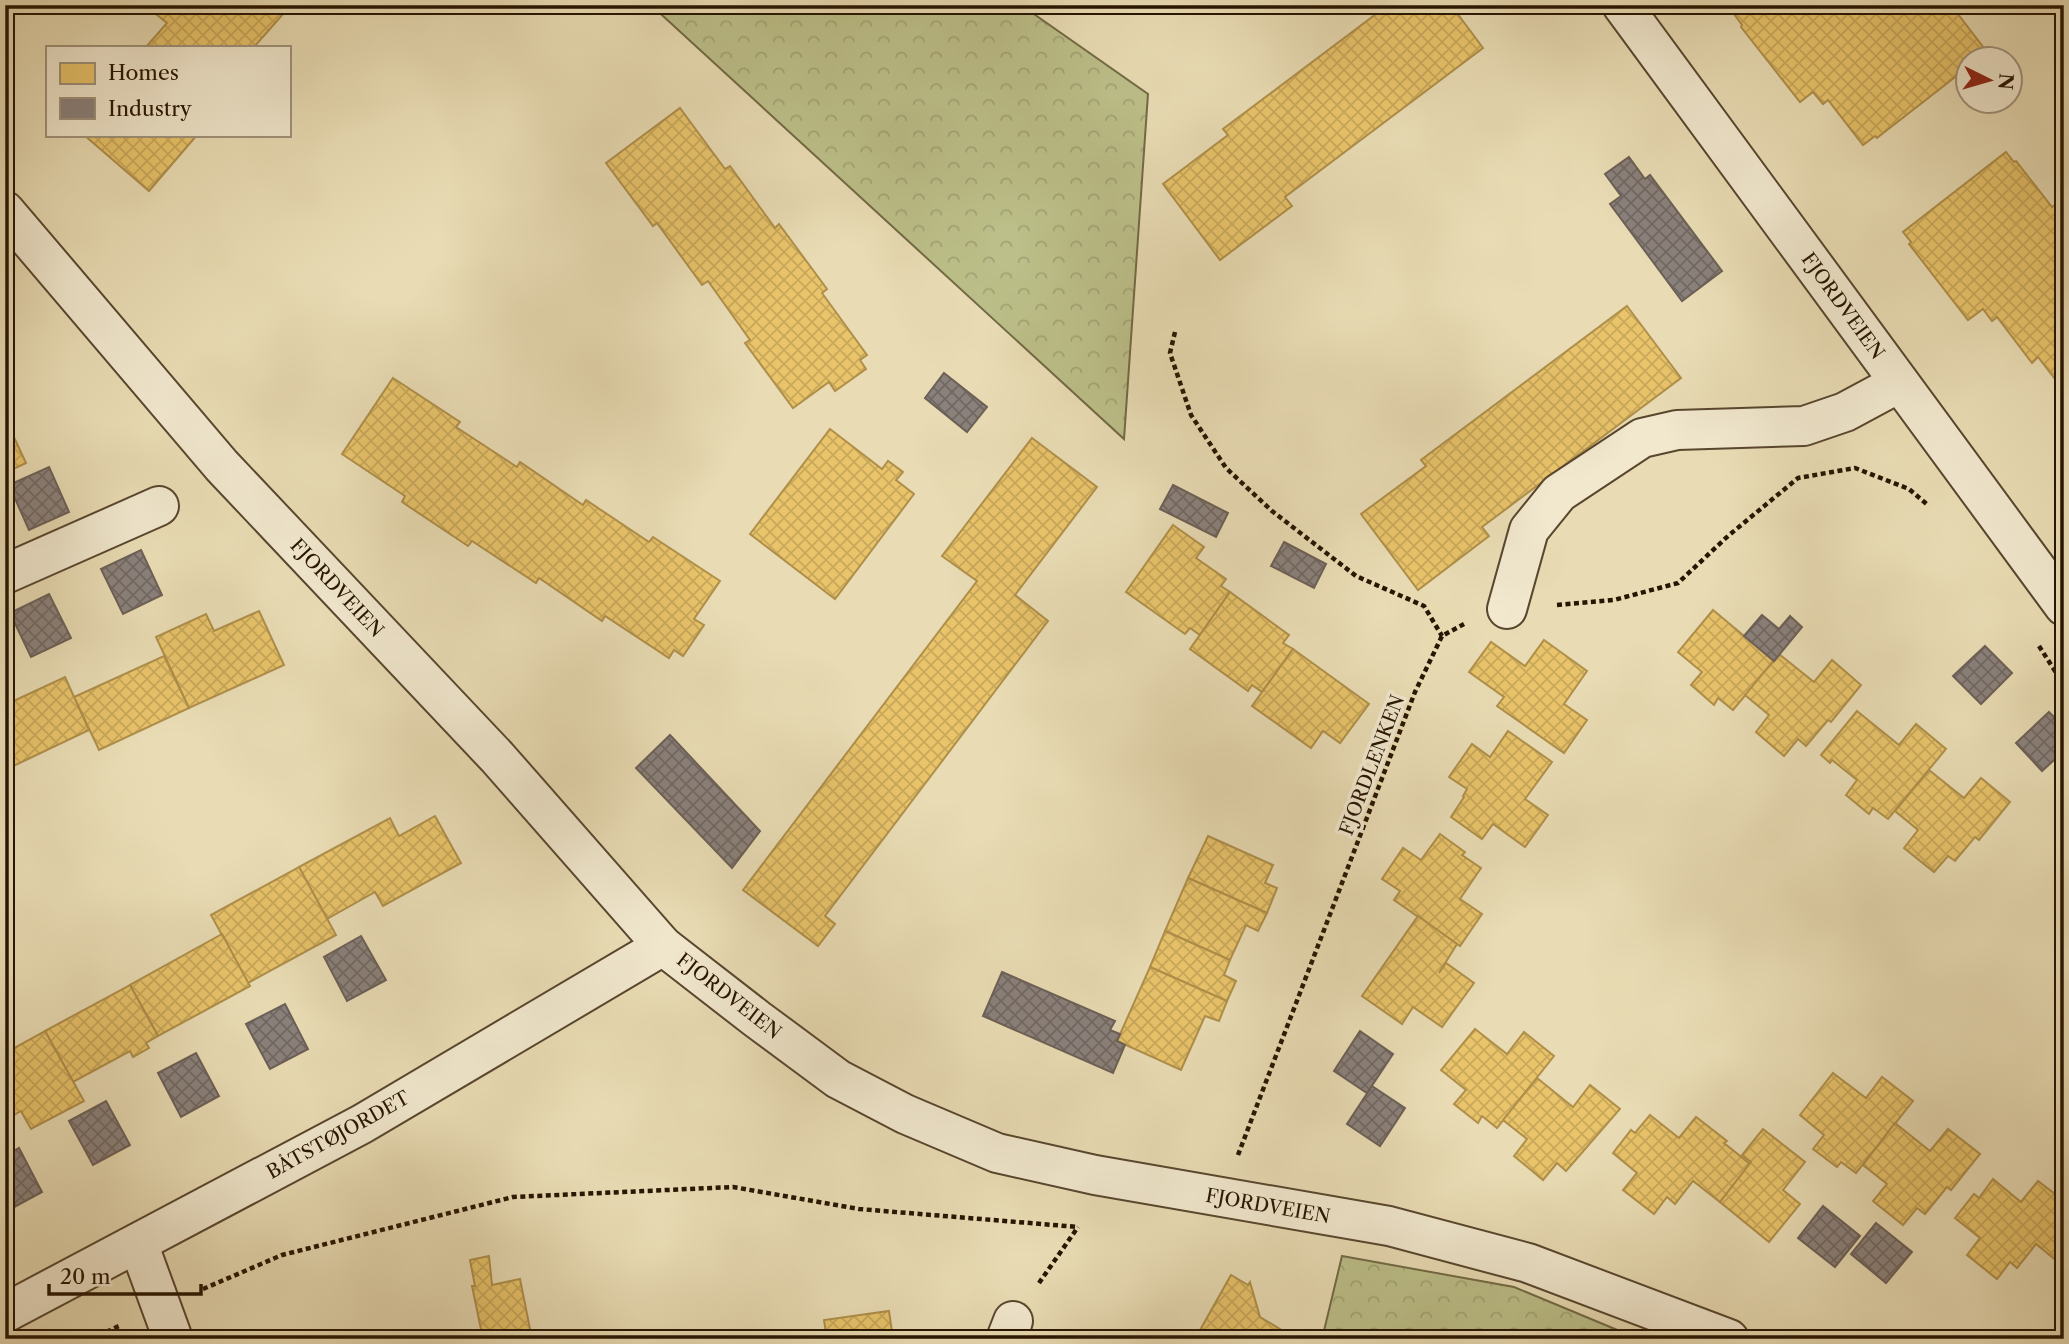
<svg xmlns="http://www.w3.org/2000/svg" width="2069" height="1344" viewBox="0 0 2069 1344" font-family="'Libre Caslon Text',serif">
	<defs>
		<pattern id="forest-crowns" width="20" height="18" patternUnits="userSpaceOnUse" patternTransform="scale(1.75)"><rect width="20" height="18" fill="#bcbf89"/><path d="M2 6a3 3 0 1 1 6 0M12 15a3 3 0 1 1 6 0" fill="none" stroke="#a2a374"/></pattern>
		<pattern id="homes-cross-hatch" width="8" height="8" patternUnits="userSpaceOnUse" patternTransform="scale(1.75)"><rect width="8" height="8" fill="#e9c46a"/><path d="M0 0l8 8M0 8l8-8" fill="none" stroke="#c8a85a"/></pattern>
		<pattern id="industry-cross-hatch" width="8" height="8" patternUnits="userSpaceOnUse" patternTransform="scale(1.75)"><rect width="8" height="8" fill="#8a817c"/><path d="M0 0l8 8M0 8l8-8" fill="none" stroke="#716863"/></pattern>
	</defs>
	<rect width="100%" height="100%" fill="#e9dcb4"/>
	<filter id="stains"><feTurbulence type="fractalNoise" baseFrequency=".00286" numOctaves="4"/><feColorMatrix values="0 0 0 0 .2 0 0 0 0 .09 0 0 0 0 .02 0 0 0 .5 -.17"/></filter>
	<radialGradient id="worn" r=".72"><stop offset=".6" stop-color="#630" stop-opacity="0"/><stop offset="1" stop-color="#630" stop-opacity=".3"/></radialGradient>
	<!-- forest -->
	<g fill="url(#forest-crowns)" stroke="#726a45" stroke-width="2">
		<path d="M 651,5 L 1021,5 L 1148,94 L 1124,439 Z"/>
		<path d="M 1342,1256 L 1514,1287 L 1639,1339 L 1322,1339 Z"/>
	</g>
	<!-- homes -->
	<g fill="url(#homes-cross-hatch)" stroke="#af8f4a" stroke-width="2">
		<path d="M 166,5 L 291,5 L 254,47 L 146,47 L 167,23 L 157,15 Z"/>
		<path d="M 1388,5 L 1451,5 L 1483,48 L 1285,197 L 1292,206 L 1220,260 L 1163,184 L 1228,135 L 1223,129 Z"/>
		<path d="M 1746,5 L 1951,5 L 1987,52 L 1978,60 L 1968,60 L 1968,67 L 1877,138 L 1875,136 L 1863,145 L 1828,100 L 1823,104 L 1813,92 L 1800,102 L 1741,27 L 1742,25 L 1734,14 Z"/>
		<path d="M 680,108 L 725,169 L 730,166 L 775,228 L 779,224 L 827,289 L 822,293 L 867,355 L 860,360 L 866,369 L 835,391 L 829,382 L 793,408 L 745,343 L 750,340 L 708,281 L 702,285 L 657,223 L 653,226 L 606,163 Z"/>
		<path d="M 84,135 L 197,135 L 149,191 Z"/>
		<path d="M 2006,152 L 2014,162 L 2016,161 L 2052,207 L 2061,200 L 2064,203 L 2064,379 L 2058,383 L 2038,357 L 2032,363 L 1997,317 L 1992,321 L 1983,309 L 1968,320 L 1909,244 L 1911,242 L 1903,232 Z"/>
		<path d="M 1627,306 L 1681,378 L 1482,527 L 1489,536 L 1418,590 L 1361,514 L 1426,466 L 1421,460 Z"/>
		<path d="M 393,378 L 460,422 L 456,427 L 517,467 L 520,462 L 583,505 L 586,500 L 649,542 L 653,537 L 720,581 L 694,619 L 704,625 L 683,656 L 674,650 L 669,658 L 605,616 L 602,621 L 539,578 L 536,583 L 472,541 L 468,546 L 402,502 L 405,496 L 342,454 Z"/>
		<path d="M 5,418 L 26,463 L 5,473 Z"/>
		<path d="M 830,429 L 882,469 L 888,461 L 903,472 L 896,480 L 914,494 L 835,599 L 750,534 Z"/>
		<path d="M 1032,438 L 1097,487 L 1015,595 L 1048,621 L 825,916 L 835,924 L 818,946 L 743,890 L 977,581 L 942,556 Z"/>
		<path d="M 1173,525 L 1204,547 L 1196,558 L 1226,579 L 1221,586 L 1230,592 L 1200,635 L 1190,628 L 1185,634 L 1126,592 Z"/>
		<path d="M 1230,592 L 1289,635 L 1283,643 L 1293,649 L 1262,692 L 1252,685 L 1248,691 L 1190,649 Z"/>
		<path d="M 1713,610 L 1774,661 L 1733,710 L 1718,698 L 1714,705 L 1691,685 L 1702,672 L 1678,652 Z"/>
		<path d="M 259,611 L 284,665 L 189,708 L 156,637 L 206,614 L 214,631 Z"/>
		<path d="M 1544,640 L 1587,671 L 1564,704 L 1587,720 L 1564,753 L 1497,706 L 1504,697 L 1469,672 L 1491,642 L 1525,666 Z"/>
		<path d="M 1293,649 L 1369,704 L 1340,743 L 1323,731 L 1311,748 L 1252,706 Z"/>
		<path d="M 1779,654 L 1814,682 L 1832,660 L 1861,685 L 1831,722 L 1828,720 L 1806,746 L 1798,739 L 1784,756 L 1756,732 L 1769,715 L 1745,695 Z"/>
		<path d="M 164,656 L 189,708 L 99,750 L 74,697 Z"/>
		<path d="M 65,677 L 89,730 L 5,770 L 5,705 Z"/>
		<path d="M 1857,711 L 1899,745 L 1916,724 L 1946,749 L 1888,819 L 1873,808 L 1869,814 L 1846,795 L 1857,780 L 1832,760 L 1830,763 L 1821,755 Z"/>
		<path d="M 1508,731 L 1552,762 L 1525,799 L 1548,815 L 1525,847 L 1493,824 L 1482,839 L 1451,817 L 1464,797 L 1463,796 L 1467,789 L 1449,777 L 1472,744 L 1490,757 Z"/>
		<path d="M 1929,770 L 1964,798 L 1981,778 L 2010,802 L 1979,840 L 1975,837 L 1955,861 L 1948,856 L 1934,872 L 1904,848 L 1918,830 L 1895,811 Z"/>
		<path d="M 435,816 L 461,863 L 383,906 L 375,892 L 327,919 L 299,867 L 390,818 L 399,836 Z"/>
		<path d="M 1440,834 L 1465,852 L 1462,855 L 1481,868 L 1460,899 L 1482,914 L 1460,946 L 1394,900 L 1400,891 L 1382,879 L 1403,848 L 1421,860 Z"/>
		<path d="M 1208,836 L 1273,865 L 1265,883 L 1277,888 L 1267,913 L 1188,878 Z"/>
		<path d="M 299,867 L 336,935 L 248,983 L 211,915 Z"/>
		<path d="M 1188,878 L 1267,913 L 1258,931 L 1246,925 L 1230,960 L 1165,931 Z"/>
		<path d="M 1418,916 L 1457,944 L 1439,973 L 1446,963 L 1474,983 L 1442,1027 L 1413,1007 L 1402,1024 L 1362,996 Z"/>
		<path d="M 1165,931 L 1230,960 L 1224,975 L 1236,981 L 1227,1001 L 1150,967 Z"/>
		<path d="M 222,934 L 250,986 L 158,1036 L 130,985 Z"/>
		<path d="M 1150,967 L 1227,1001 L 1219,1021 L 1205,1016 L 1181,1070 L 1117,1041 Z"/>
		<path d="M 130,985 L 158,1036 L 146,1043 L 149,1048 L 133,1057 L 130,1051 L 73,1082 L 45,1031 Z"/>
		<path d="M 1475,1029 L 1507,1054 L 1524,1032 L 1554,1056 L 1497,1128 L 1482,1116 L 1478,1123 L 1454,1104 L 1466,1090 L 1441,1070 Z"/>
		<path d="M 45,1031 L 84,1101 L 31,1129 L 21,1111 L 5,1120 L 5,1053 Z"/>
		<path d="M 1833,1073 L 1866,1098 L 1882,1077 L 1913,1101 L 1856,1173 L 1841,1162 L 1837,1167 L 1813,1149 L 1824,1135 L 1800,1115 Z"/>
		<path d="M 1537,1078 L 1573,1107 L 1590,1085 L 1620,1109 L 1566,1171 L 1557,1163 L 1543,1180 L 1514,1156 L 1527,1139 L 1503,1120 Z"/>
		<path d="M 1650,1115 L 1679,1138 L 1696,1117 L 1727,1141 L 1724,1143 L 1750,1164 L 1720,1202 L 1693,1181 L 1675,1204 L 1667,1197 L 1654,1214 L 1623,1190 L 1637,1173 L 1613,1153 L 1631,1130 L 1635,1133 Z"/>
		<path d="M 1895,1123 L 1930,1151 L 1948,1129 L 1980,1154 L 1951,1190 L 1947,1187 L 1925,1214 L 1917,1208 L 1903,1225 L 1873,1201 L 1887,1184 L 1863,1165 Z"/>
		<path d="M 1763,1129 L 1805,1162 L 1783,1190 L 1800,1204 L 1769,1242 L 1720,1202 L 1751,1162 L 1742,1155 Z"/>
		<path d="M 1993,1179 L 2021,1202 L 2038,1181 L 2064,1201 L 2064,1267 L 2036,1244 L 2017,1268 L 2010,1262 L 1997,1279 L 1967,1255 L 1980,1238 L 1955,1218 L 1974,1194 L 1979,1198 Z"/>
		<path d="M 489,1256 L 492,1285 L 520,1279 L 532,1339 L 483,1339 L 472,1286 L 475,1286 L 470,1260 Z"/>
		<path d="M 1231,1275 L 1248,1285 L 1250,1282 L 1260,1317 L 1285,1332 L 1281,1339 L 1195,1339 Z"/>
		<path d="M 889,1311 L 893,1339 L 827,1339 L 824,1320 Z"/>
	</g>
	<!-- industry -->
	<g fill="url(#industry-cross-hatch)" stroke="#6c6057" stroke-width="2">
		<path d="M 1629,157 L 1645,179 L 1650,175 L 1722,271 L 1682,301 L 1610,204 L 1621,196 L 1605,174 Z"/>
		<path d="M 944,373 L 987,407 L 967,432 L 925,398 Z"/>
		<path d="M 49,467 L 69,512 L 29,530 L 9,485 Z"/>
		<path d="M 1173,485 L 1228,513 L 1216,537 L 1160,509 Z"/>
		<path d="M 1284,542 L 1326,564 L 1314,588 L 1271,566 Z"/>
		<path d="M 141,550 L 162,595 L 123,614 L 101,569 Z"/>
		<path d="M 49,594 L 71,638 L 31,657 L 10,613 Z"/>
		<path d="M 1762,615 L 1779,629 L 1790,616 L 1802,627 L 1774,661 L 1744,636 Z"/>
		<path d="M 1985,646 L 2012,673 L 1981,704 L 1953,676 Z"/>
		<path d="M 2049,712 L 2064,727 L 2064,751 L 2042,771 L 2016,743 Z"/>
		<path d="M 670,735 L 760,831 L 732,868 L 636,768 Z"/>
		<path d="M 361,936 L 386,980 L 347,1001 L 324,957 Z"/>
		<path d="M 1002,972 L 1115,1021 L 1110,1030 L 1120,1034 L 1117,1041 L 1125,1045 L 1113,1073 L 983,1016 Z"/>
		<path d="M 285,1004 L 308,1049 L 270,1069 L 246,1024 Z"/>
		<path d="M 1360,1031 L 1393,1054 L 1367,1093 L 1334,1071 Z"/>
		<path d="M 196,1053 L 219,1096 L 181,1117 L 158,1073 Z"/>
		<path d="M 1372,1086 L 1405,1108 L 1380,1146 L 1347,1124 Z"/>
		<path d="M 106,1101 L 130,1145 L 93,1165 L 69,1121 Z"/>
		<path d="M 19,1148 L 42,1192 L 5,1212 L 5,1156 Z"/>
		<path d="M 1823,1206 L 1860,1236 L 1835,1267 L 1798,1238 Z"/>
		<path d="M 1876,1223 L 1912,1252 L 1886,1283 L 1851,1254 Z"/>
	</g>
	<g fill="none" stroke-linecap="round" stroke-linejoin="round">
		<!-- minor casing -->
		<g stroke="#58462e" stroke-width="42">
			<g id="minor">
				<path d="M 1622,5 L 2064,606"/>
				<path d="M 5,211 L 222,466 L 497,757 L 663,946 L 757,1019 L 838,1079 L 905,1114 L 997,1153 L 1095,1175 L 1389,1226 L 1528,1263 L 1729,1339"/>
				<path d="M 5,574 L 159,506"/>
				<path d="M 1507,609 L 1529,530 L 1559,493 L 1642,438 L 1677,430 L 1804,426 L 1845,412 L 1899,383"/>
				<path d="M 138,1243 L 173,1339"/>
				<path d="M 5,1313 L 362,1124 L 663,946"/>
				<path d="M 1006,1339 L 1013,1321"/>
			</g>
		</g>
		<!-- path -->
		<g stroke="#271401" stroke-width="4.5" stroke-dasharray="5 3.5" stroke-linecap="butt">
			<path d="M 1175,332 L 1170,353 L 1191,415 L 1226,468 L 1272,511 L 1356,576 L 1424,606 L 1442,636"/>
			<path d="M 1557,605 L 1614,600 L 1678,583 L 1728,536 L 1798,478 L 1855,468 L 1909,489 L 1929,506"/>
			<path d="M 2039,646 L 2064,685"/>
			<path d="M 1238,1155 L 1415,692 L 1442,636 L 1464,624"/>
			<path d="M 1039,1283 L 1078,1227"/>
			<path d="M 203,1289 L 282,1255 L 513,1197 L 733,1187 L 859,1209 L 1078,1227"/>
			<path d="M 91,1339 L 119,1326"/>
		</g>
		<!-- minor -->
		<use href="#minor" stroke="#f1e8ce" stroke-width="38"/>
	</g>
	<g text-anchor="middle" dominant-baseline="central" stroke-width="7" stroke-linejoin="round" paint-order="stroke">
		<!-- street labels -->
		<g font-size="19" fill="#271401" stroke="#f1e8ce">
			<text transform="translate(1843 306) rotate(54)">FJORDVEIEN</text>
			<text transform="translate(337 588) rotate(47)">FJORDVEIEN</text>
			<text transform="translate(1372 765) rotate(-69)">FJORDLENKEN</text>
			<text transform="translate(729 996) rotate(38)">FJORDVEIEN</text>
			<text transform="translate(338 1135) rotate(-29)">BÅTSTØJORDET</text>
			<text transform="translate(1268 1206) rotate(10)">FJORDVEIEN</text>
		</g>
	</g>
	<!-- margin -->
	<rect width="2069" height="1344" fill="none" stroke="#e9dcb4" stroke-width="28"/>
	<rect x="7" y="7" width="2055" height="1330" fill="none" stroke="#271401" stroke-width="3.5"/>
	<rect x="14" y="14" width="2041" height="1316" fill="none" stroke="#271401" stroke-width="2"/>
	<!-- legend -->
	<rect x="46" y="46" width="245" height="91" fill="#f1e8ce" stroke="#a0937c" stroke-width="2"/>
	<rect x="60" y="63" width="35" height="21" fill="#e9c46a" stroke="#a0937c" stroke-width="2"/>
	<text x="108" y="80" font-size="21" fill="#271401">Homes</text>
	<rect x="60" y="98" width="35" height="21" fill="#8a817c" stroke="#a0937c" stroke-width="2"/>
	<text x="108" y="116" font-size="21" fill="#271401">Industry</text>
	<!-- north arrow -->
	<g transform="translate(1989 80) rotate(95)"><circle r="33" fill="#f1e8ce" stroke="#a0937c" stroke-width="2"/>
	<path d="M0-5L12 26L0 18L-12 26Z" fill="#8f2418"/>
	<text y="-10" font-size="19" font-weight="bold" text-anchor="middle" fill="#271401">N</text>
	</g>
	<!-- scale -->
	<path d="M49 1284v10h152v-10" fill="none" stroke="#271401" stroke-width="3.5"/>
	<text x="60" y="1284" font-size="21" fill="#271401" stroke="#f1e8ce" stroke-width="5" paint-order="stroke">20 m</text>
	<rect width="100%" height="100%" filter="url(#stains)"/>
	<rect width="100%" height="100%" fill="url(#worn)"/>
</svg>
